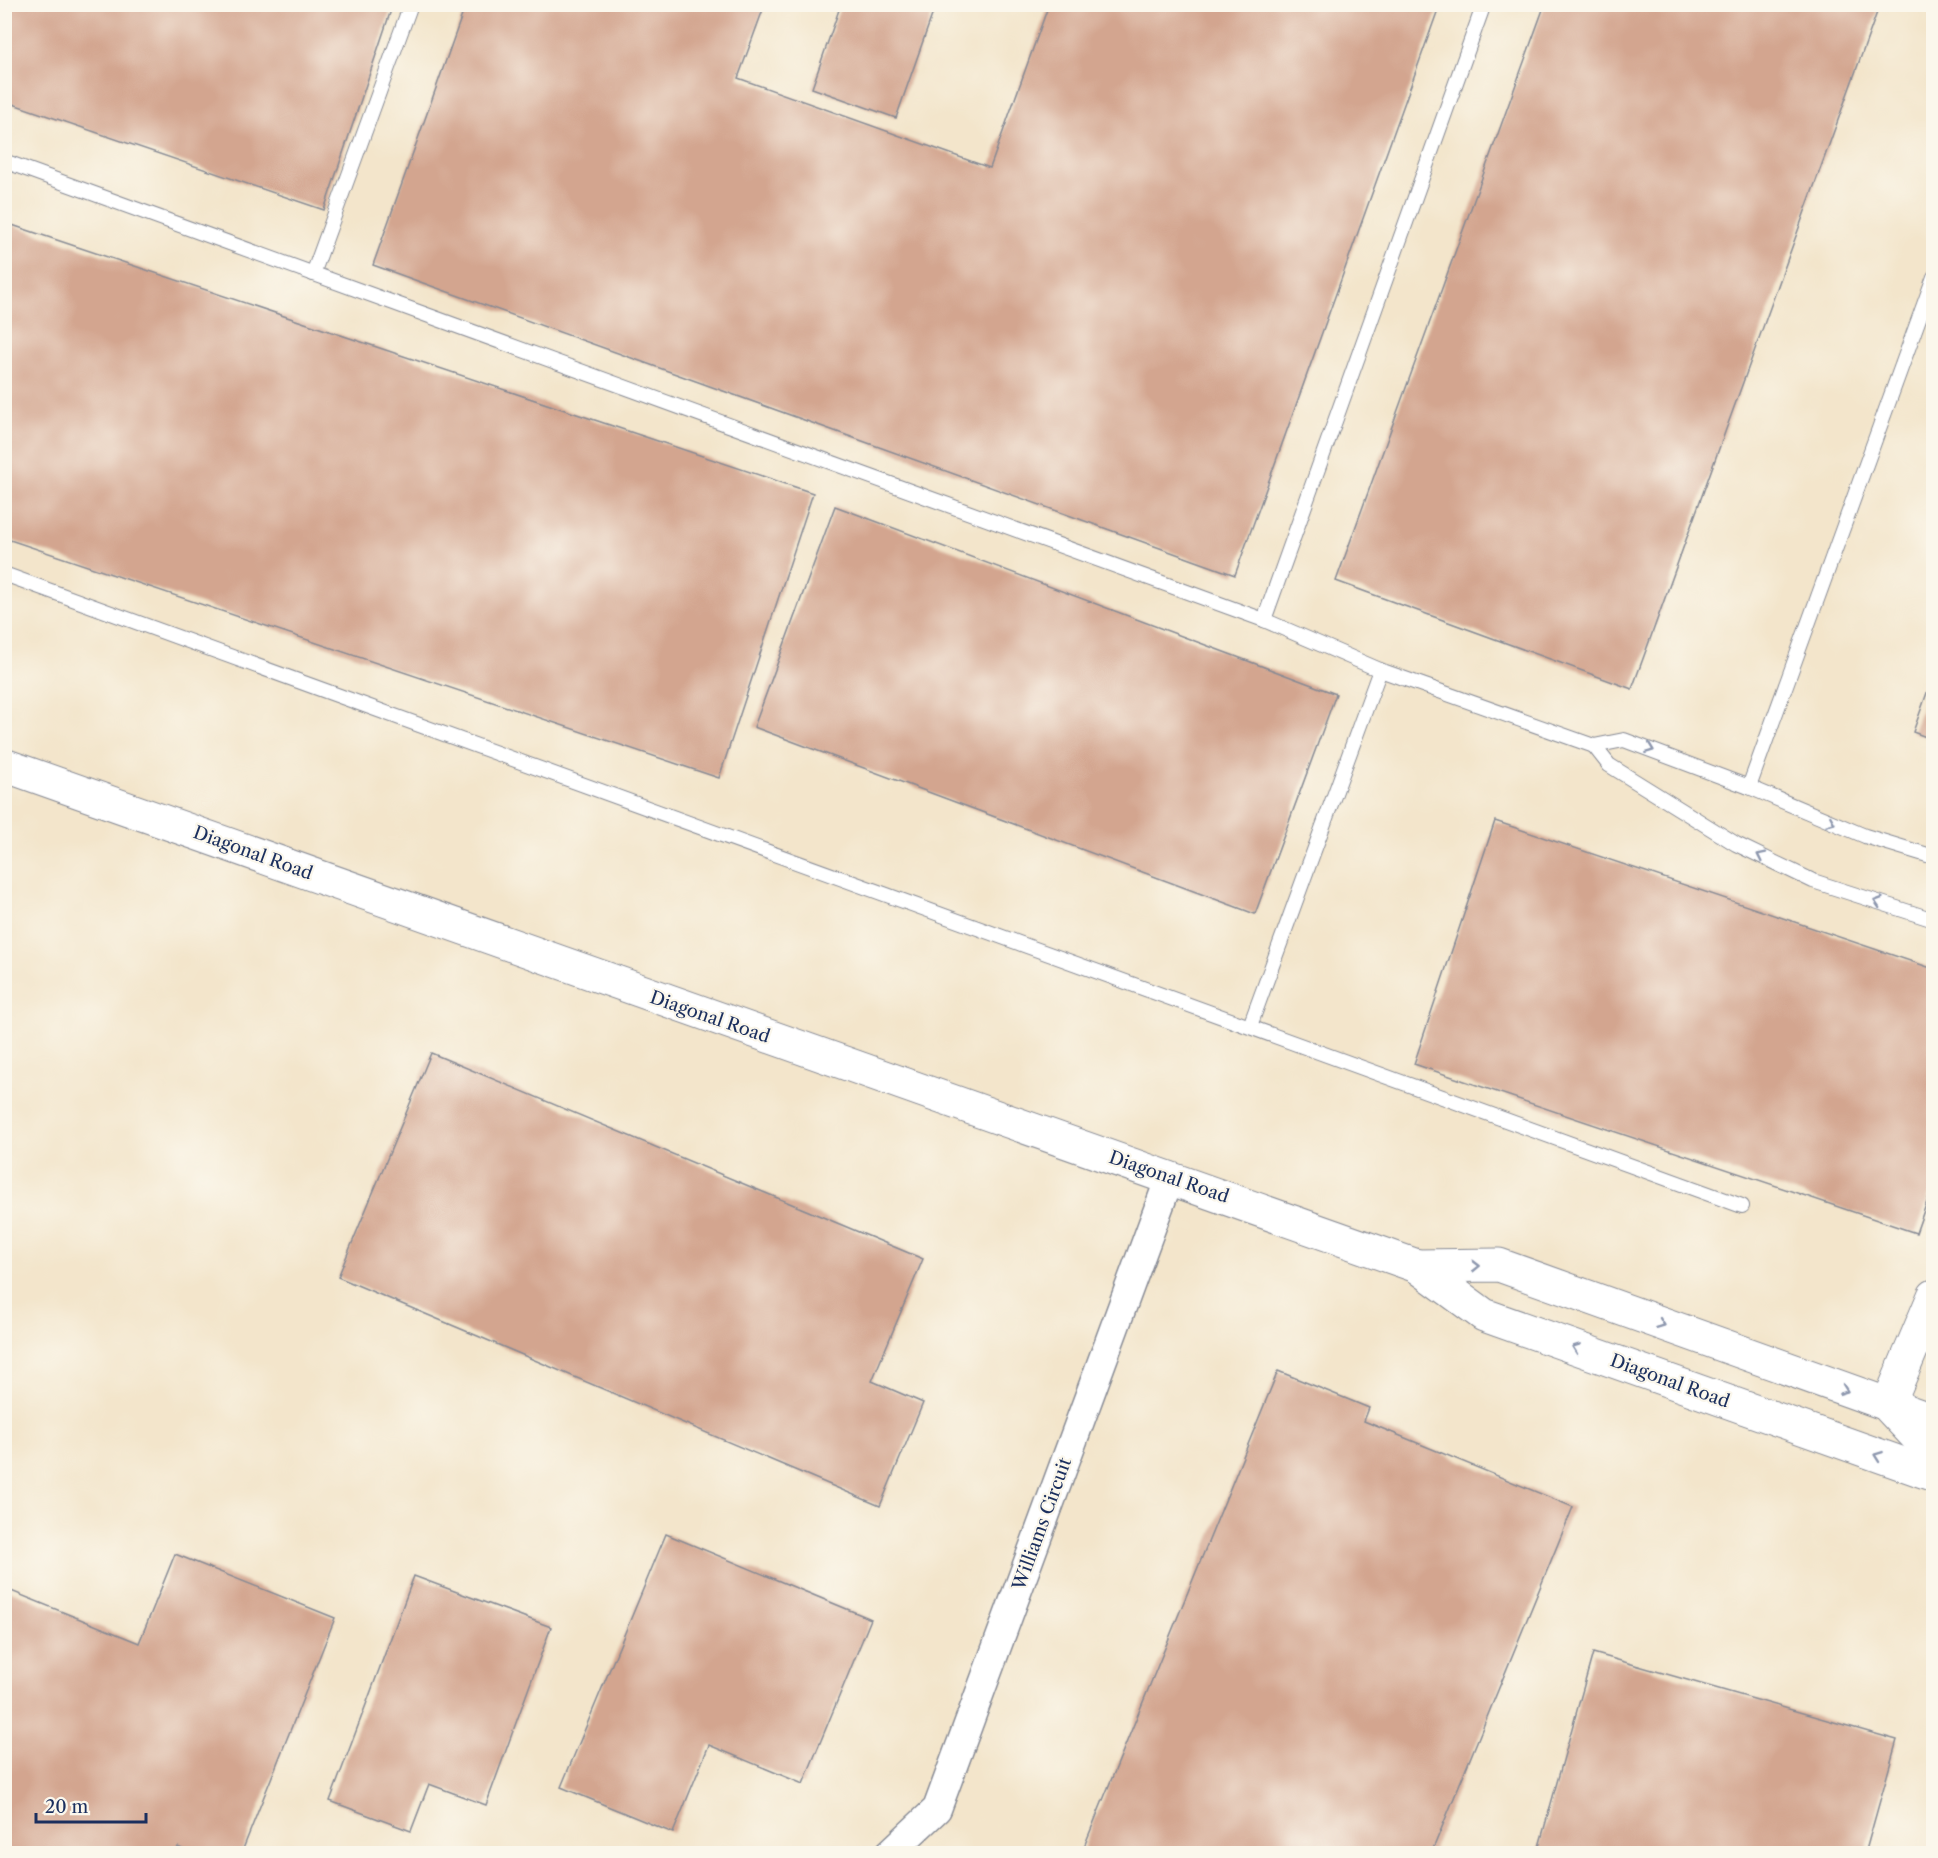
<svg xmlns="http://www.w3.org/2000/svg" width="1938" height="1858" viewBox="0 0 1938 1858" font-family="'Libre Caslon Text',serif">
	<rect width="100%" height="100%" fill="#fbf7ec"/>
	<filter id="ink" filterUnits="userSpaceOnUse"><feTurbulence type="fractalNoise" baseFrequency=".0167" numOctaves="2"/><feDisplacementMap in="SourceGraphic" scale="12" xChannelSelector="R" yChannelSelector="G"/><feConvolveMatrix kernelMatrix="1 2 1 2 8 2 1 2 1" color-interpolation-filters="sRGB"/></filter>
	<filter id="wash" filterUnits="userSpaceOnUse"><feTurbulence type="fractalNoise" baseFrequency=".008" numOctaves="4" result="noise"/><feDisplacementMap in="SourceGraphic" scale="24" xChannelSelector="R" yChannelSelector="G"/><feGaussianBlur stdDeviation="1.35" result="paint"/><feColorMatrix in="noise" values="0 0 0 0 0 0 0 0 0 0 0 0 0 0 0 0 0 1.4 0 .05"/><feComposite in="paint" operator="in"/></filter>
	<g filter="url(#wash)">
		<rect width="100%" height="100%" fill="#f3e5cb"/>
		<g id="blocks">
			<!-- building -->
			<g fill="#d3a58f">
				<path d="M 4,4 L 393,4 L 324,210 L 4,101 Z"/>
				<path d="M 466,4 L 765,4 L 738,78 L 990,168 L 1049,4 L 1440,4 L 1235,575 L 373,265 Z"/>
				<path d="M 841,4 L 936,4 L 896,118 L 812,88 Z"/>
				<path d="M 1545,4 L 1880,4 L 1632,689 L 1336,581 Z"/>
				<path d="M 12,225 L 813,493 L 719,778 L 4,538 L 4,249 Z"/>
				<path d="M 835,506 L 1336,694 L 1255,914 L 754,727 Z"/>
				<path d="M 1933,676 L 1934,676 L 1934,740 L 1913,732 Z"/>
				<path d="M 1495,821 L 1934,969 L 1934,1182 L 1916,1233 L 1414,1064 Z"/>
				<path d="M 431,1053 L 923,1259 L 872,1381 L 923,1403 L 880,1506 L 338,1277 Z"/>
				<path d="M 1278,1371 L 1369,1408 L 1364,1421 L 1573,1507 L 1431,1854 L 1081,1854 Z"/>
				<path d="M 666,1534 L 871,1619 L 803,1784 L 709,1745 L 673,1833 L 561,1787 Z"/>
				<path d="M 175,1554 L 335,1618 L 241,1854 L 193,1854 L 178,1847 L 175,1854 L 4,1854 L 4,1588 L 139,1643 Z"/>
				<path d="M 414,1576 L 551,1627 L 486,1805 L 429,1784 L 411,1831 L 330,1801 Z"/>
				<path d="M 1593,1653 L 1897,1740 L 1865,1854 L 1537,1854 Z"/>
			</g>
		</g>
	</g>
	<g filter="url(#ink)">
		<use href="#blocks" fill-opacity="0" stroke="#878a94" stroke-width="1.5"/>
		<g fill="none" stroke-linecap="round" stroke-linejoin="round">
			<!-- lane casing -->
			<g stroke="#878a94" stroke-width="16">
				<g id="lane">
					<path d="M 4,161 L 1264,620 L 1380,670 L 1594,746 L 1624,740 L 1749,787 L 1865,836 L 1934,857"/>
					<path d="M 313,274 L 411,4"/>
					<path d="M 4,574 L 1742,1206"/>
					<path d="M 1264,620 L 1484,4"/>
					<path d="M 1594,746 L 1609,765 L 1736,844 L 1813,881 L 1934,920"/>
					<path d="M 1749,787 L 1934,277"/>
					<path d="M 1250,1026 L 1380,670"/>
				</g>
			</g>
			<!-- street casing -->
			<g stroke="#878a94" stroke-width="31">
				<path id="street" d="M 889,1854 L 937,1809 L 1170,1177"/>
			</g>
			<!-- secondary casing -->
			<g stroke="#878a94" stroke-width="35">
				<g id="secondary">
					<path d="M 4,765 L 1417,1266 L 1484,1315 L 1934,1475"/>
					<path d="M 1417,1266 L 1499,1265 L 1934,1421"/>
					<path d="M 1888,1405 L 1934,1296"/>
					<path d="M 1890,1408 L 1934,1455"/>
				</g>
			</g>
			<!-- lane -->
			<use href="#lane" stroke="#fff" stroke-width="14"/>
			<!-- street -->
			<use href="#street" stroke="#fff" stroke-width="28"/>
			<!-- secondary -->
			<use href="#secondary" stroke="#fff" stroke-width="33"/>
		</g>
		<!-- one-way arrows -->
		<defs><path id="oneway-chevron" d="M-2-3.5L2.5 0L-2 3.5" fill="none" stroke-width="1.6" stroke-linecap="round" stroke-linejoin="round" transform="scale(1.5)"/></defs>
		<g stroke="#8d97ae">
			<use href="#oneway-chevron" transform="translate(1650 749) rotate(21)"/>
			<use href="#oneway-chevron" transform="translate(1831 822) rotate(23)"/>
			<use href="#oneway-chevron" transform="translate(1761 856) rotate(-154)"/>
			<use href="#oneway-chevron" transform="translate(1878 902) rotate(-162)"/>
			<use href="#oneway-chevron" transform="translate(1476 1266) rotate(-1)"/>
			<use href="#oneway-chevron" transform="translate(1661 1324) rotate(20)"/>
			<use href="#oneway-chevron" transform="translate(1576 1348) rotate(-160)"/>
			<use href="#oneway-chevron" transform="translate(1844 1390) rotate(20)"/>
			<use href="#oneway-chevron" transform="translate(1878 1456) rotate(-160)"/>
		</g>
	</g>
	<g text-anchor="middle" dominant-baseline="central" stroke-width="4.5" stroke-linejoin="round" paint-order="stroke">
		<!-- street labels -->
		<g font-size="18" fill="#1b2f5e" stroke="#fbf7ec">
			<text transform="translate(253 853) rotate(20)">Diagonal Road</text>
			<text transform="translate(710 1017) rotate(19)">Diagonal Road</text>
			<text transform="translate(1169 1177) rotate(19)">Diagonal Road</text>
			<text transform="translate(1670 1381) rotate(20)">Diagonal Road</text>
			<text transform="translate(1042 1524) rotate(-70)">Williams Circuit</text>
		</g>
	</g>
	<!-- margin -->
	<rect width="1938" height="1858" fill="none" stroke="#fbf7ec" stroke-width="24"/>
	<!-- scale -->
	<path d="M36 1813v9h110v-9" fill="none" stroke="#1b2f5e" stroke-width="3"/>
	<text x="45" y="1813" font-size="18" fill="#1b2f5e" stroke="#fbf7ec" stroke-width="4.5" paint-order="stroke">20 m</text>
</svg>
